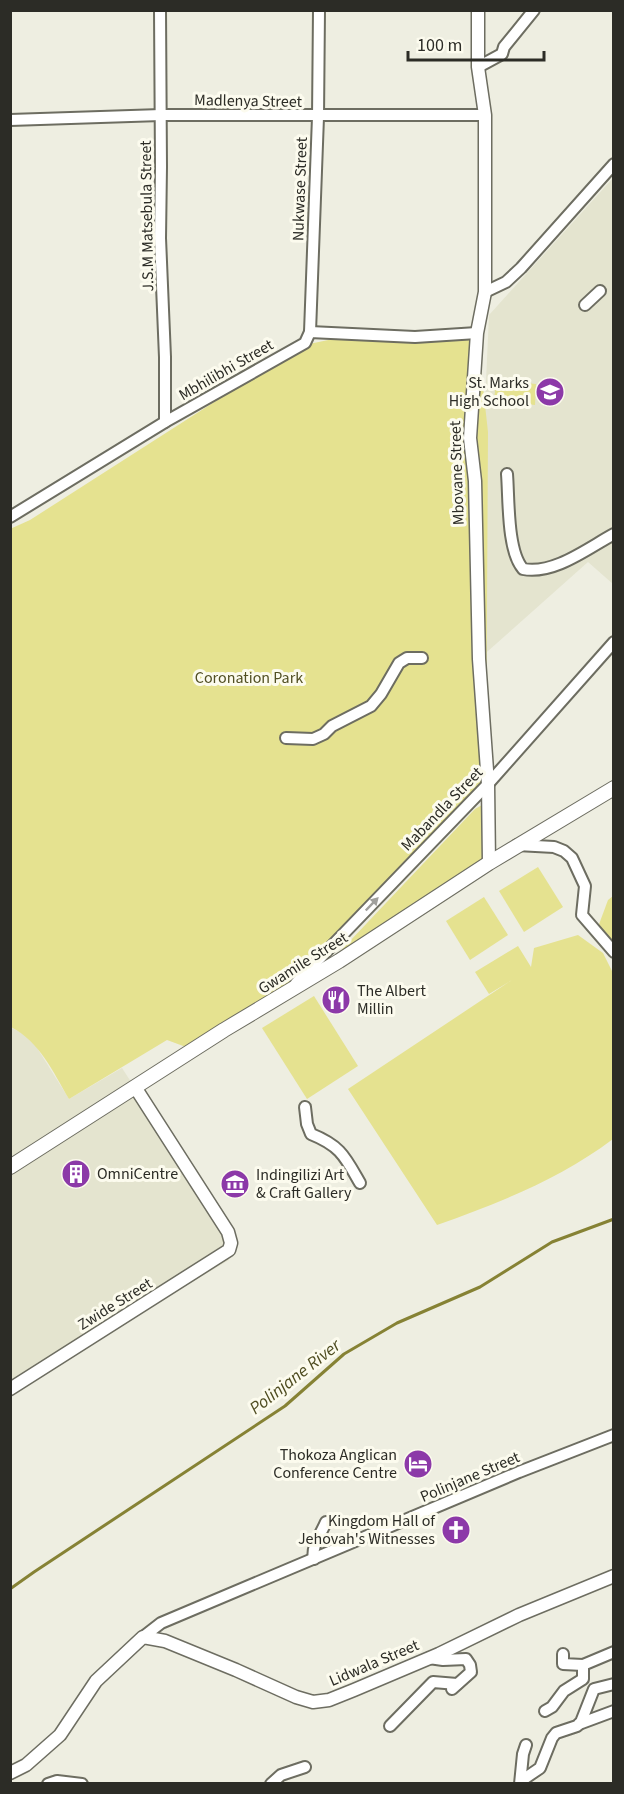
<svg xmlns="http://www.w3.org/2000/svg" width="624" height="1794" viewBox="0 0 624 1794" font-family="'Source Sans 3',sans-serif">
	<rect width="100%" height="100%" fill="#eeeee1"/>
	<!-- built -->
	<g fill="#e4e4cf">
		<path d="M 613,178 L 613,584 L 588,562 L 479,659 L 482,470 L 489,315 Z"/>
		<path d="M 10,1027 L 24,1034 L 34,1043 L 69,1099 L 122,1068 L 228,1232 L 229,1250 L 229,1260 L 11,1390 Z"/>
	</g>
	<!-- green -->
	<g fill="#e5e290">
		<path d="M 477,333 L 488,432 L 486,786 L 288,992 L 194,1050 L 167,1040 L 69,1099 C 53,1072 40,1042 11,1027 L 10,529 L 30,520 L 289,354 L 309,344 L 333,339 L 421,340 Z"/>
		<path d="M 496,380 L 536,384 L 535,405 L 494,401 Z"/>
		<path d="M 482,805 L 483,860 L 331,961 L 475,809 Z"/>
		<path d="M 538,867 L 563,907 L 524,932 L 499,891 Z"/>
		<path d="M 613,896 L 613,946 L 598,927 L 608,900 Z"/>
		<path d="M 484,897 L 508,935 L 470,960 L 446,921 Z"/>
		<path d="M 578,935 L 603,953 L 613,973 L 613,1139 C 560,1179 499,1203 437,1225 L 348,1089 L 512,980 L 489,994 L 475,972 L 518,946 L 531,967 L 534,948 Z"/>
		<path d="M 314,996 L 358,1066 L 307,1099 L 262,1028 Z"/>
	</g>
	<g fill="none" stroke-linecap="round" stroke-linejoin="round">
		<!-- stream -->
		<path stroke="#868234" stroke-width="3" d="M 10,1589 L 34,1572 L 285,1406 L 344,1354 L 397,1323 L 480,1287 L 552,1242 L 614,1219"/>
		<!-- minor casing -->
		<g stroke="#6d6d61" stroke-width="14">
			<g id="minor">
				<path d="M 160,10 L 161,167 L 160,238 L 165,357 L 165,422"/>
				<path d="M 478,67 L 502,54 L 504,47 L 534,10"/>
				<path d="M 10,120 L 161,115 L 485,115"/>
				<path d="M 485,292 L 506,282 L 521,268 L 614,164"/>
				<path d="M 585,305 L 600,291"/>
				<path d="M 310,332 L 318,117 L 319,10"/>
				<path d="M 507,474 C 509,499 507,551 523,569 C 554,575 588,548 614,534"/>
				<path d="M 10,517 L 165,422 L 305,343 L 310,332 L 415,337 L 477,333"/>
				<path d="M 286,738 L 313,739 L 324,734 L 332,726 L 371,706 L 381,694 L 399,663 L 407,658 L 422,658"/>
				<path d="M 517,845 L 554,847 L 564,851 L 572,858 L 585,886 L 582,915 L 614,952"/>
				<path d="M 296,983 L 488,784 L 614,642"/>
				<path d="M 305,1107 L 307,1124 L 311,1134 C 341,1146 345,1157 360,1183"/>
				<path d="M 314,1559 C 311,1546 321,1534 326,1522"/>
				<path d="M 143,1637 L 161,1623 L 519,1472 L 614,1435"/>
				<path d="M 563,1654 L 563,1664 L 583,1665 L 614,1652"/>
				<path d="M 429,1658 L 443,1660 L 466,1659 L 470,1665 L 471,1672 L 452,1689"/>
				<path d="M 545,1711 L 552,1707 L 564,1691 L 583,1679 L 583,1665"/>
				<path d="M 579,1724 L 614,1711"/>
				<path d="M 390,1726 L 433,1682 L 457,1684"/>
				<path d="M 521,1781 L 540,1768 L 552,1738 L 556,1733 L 577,1726 L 581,1722 L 594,1689 L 614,1684"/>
				<path d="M 48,1784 L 57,1781 L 82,1784"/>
				<path d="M 271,1784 L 281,1775 L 305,1767"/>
				<path d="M 520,1784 L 523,1754 L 526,1745"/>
			</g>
		</g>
		<!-- tertiary casing -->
		<g stroke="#6d6d61" stroke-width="15">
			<g id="tertiary">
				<path d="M 478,10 L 478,67 L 485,115 L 485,292 L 477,333 L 470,438 L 475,481 L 479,659 L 488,784 L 489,863"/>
				<path d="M 10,1389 L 229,1250 L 231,1243 L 228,1232 L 135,1087"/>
				<path d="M 10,1773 L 26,1765 L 60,1735 L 96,1681 L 143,1637 L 165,1641 L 236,1670 L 296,1697 L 313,1702 L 329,1700 L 354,1690 L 439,1654 L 519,1615 L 614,1576"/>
			</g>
		</g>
		<!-- secondary casing -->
		<g stroke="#6d6d61" stroke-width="16">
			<path id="secondary" d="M 10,1167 L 224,1030 L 339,961 L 489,863 L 614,788"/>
		</g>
		<!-- minor -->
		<use href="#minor" stroke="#fff" stroke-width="10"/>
		<!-- tertiary -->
		<use href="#tertiary" stroke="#fff" stroke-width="12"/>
		<!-- secondary -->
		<use href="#secondary" stroke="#fff" stroke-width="14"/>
	</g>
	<!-- one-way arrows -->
	<defs><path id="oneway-solid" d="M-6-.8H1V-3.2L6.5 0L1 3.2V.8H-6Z" transform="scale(1.5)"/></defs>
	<use fill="#a0a09d" href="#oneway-solid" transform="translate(372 904) rotate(-46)"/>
	<!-- icons -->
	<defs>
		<g id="school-disc" transform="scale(1.5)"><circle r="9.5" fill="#8c39a8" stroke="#fcfbee"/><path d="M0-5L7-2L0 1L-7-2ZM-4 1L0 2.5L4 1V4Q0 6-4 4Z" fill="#fff"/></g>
		<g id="restaurant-disc" transform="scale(1.5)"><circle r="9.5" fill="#8c39a8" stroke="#fcfbee"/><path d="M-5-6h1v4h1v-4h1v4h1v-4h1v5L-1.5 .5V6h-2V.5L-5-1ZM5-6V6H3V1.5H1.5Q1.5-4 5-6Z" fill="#fff"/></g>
		<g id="building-disc" transform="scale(1.5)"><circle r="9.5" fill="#8c39a8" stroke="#fcfbee"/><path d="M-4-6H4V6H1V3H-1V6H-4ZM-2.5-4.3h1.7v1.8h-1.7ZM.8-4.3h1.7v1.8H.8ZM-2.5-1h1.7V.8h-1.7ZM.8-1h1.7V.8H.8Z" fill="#fff"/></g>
		<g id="museum-disc" transform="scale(1.5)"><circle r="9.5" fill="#8c39a8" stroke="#fcfbee"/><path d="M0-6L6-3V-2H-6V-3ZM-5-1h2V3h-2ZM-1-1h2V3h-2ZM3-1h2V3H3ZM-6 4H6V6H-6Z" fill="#fff"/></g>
		<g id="hotel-disc" transform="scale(1.5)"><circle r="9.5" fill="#8c39a8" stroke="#fcfbee"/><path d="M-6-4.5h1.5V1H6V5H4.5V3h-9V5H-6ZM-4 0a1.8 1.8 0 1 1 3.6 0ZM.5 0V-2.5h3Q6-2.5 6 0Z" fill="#fff"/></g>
		<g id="church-disc" transform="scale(1.5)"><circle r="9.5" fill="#8c39a8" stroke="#fcfbee"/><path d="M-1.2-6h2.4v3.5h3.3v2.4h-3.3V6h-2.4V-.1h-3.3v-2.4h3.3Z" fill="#fff"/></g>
	</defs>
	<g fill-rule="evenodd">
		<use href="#school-disc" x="550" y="392"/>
		<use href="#restaurant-disc" x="336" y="1000"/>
		<use href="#building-disc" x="76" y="1174"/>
		<use href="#museum-disc" x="235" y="1184"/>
		<use href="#hotel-disc" x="418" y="1464"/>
		<use href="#church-disc" x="456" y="1530"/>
	</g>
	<g text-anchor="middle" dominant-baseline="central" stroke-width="6" stroke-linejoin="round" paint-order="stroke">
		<!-- street labels -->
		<g font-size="16" fill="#2c2c26" stroke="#fcfbee">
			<text transform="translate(248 101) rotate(1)">Madlenya Street</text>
			<text transform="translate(300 189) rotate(-88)">Nukwase Street</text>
			<text transform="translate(147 216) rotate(-91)">J.S.M Matsebula Street</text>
			<text transform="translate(226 370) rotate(-30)">Mbhilibhi Street</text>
			<text transform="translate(457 473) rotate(-92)">Mbovane Street</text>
			<text transform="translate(442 809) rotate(-46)">Mabandla Street</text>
			<text transform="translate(303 963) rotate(-32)">Gwamile Street</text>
			<text transform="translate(115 1304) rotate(-32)">Zwide Street</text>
			<text transform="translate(470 1477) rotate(-23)">Polinjane Street</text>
			<text transform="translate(374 1663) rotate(-23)">Lidwala Street</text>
		</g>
		<!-- poi labels -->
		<g font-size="16" fill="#2c2c26" stroke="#fcfbee" text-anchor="end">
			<text x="529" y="383">St. Marks<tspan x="529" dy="18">High School</tspan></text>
			<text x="357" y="991" text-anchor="start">The Albert<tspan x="357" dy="18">Millin</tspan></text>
			<text x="97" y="1174" text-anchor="start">OmniCentre</text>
			<text x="256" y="1175" text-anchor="start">Indingilizi Art<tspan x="256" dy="18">&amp; Craft Gallery</tspan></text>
			<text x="397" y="1455">Thokoza Anglican<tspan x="397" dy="18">Conference Centre</tspan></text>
			<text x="435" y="1521">Kingdom Hall of<tspan x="435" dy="18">Jehovah's Witnesses</tspan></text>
		</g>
		<!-- park labels -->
		<g font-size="16" fill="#514f23" stroke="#fcfbee">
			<text x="249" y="678">Coronation Park</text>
		</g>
		<!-- water labels -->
		<g font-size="18" font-style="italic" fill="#4f4d21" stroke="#fcfbee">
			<text transform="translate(295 1377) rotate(-38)">Polinjane River</text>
		</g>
	</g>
	<!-- border -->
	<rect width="624" height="1794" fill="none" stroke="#2c2c26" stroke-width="24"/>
	<!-- scale -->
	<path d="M408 51v9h136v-9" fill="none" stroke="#2c2c26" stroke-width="3"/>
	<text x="417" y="51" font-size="18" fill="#2c2c26" stroke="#fcfbee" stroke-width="4.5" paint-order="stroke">100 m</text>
</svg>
